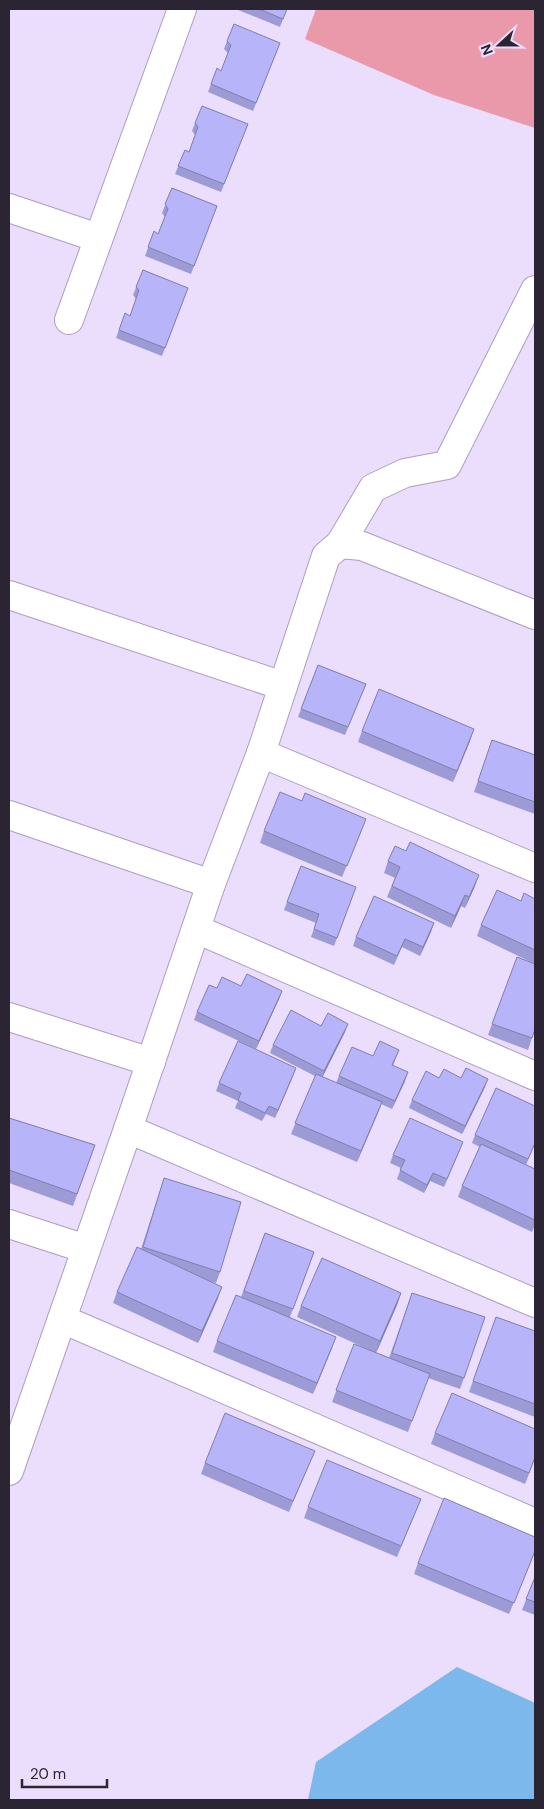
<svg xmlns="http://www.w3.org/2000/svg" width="544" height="1809" viewBox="0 0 544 1809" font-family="'DM Sans',sans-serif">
	<rect width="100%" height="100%" fill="#ebddfc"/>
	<!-- forest -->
	<path fill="#e999aa" d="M 316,9 L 535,9 L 535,128 L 434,95 L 305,39 Z"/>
	<!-- water -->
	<path fill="#7cb8ec" d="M 457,1667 L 535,1703 L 535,1800 L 308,1800 L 316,1762 Z"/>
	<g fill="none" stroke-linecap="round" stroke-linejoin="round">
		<!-- minor casing -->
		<g stroke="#ae9dc2" stroke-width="30">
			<g id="minor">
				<path d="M 9,208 L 98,238"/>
				<path d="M 69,320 L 182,9"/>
				<path d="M 340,544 L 373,488 L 405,473 L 447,465 L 535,290"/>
				<path d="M 9,595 L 283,686"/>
				<path d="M 261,753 L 535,868"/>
				<path d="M 9,815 L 211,884"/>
				<path d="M 196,929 L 535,1076"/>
				<path d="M 9,1017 L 151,1062"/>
				<path d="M 128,1129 L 535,1303"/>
				<path d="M 9,1224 L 86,1249"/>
				<path d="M 62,1319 L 535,1523"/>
				<path d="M 9,1471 L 128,1129 L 211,884 L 261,753 L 326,556 L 340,544 L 362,546 L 535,615"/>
			</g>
		</g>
		<!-- minor -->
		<use href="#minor" stroke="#fff" stroke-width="28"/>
	</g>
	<!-- wall -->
	<g fill="#9d9bd6">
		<path d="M 236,9 L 287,9 L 280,27 Z"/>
		<path d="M 227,41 L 277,51 L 253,111 L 208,92 L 217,68 L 221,71 L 228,53 L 224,49 Z"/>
		<path d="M 195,123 L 248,124 L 221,192 L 175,174 L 185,150 L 189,152 L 195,135 L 192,131 Z"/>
		<path d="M 172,188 L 217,206 L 191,274 L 145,256 L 154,231 L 158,234 L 165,217 L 162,213 Z"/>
		<path d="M 143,270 L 188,288 L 162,356 L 116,338 L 125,313 L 130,316 L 136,299 L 133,295 Z"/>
		<path d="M 318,665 L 366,684 L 345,735 L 298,717 Z"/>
		<path d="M 362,731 L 470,741 L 453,782 L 358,742 Z"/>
		<path d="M 492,740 L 535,755 L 535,814 L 474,792 Z"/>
		<path d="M 362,830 L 342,877 L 260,843 L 264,831 Z"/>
		<path d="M 388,861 L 475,886 L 465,908 L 461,906 L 451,928 L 387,897 L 395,878 L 384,873 Z"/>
		<path d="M 301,866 L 356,887 L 334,946 L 311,937 L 316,923 L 284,910 Z"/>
		<path d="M 535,899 L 535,964 L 477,936 L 481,925 L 521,901 Z"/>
		<path d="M 434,923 L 420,956 L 402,947 L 394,965 L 353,946 L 356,937 Z"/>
		<path d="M 517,957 L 535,964 L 535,1032 L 534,1032 L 528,1050 L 488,1035 Z"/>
		<path d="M 241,986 L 282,991 L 279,999 L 256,1049 L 194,1020 L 197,1012 L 217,988 Z"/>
		<path d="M 321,1026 L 345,1032 L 322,1077 L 336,1083 L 339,1076 L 373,1056 L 399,1050 L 393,1066 L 405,1081 L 392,1109 L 381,1104 L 357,1162 L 291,1134 L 315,1076 L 270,1053 L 273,1045 Z"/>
		<path d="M 293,1076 L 275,1118 L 266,1114 L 262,1121 L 235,1108 L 238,1101 L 216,1091 L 219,1083 Z"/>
		<path d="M 439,1078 L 461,1078 L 485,1087 L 462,1134 L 409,1108 L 412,1100 Z"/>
		<path d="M 9,1118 L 95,1145 L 73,1206 L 9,1183 Z"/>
		<path d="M 475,1135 L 535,1144 L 526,1165 L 535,1169 L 535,1225 L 532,1232 L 458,1197 L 462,1186 L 480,1147 L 472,1143 Z"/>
		<path d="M 460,1150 L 444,1187 L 430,1181 L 424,1193 L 397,1179 L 401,1168 L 390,1163 L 393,1155 Z"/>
		<path d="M 164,1178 L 220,1272 L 216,1283 L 209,1281 L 218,1298 L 198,1343 L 113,1303 L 117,1292 L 141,1249 Z"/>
		<path d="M 265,1233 L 314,1252 L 290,1317 L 332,1348 L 313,1394 L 213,1352 L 217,1341 L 241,1297 Z"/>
		<path d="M 401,1293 L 397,1305 L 376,1353 L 297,1317 L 301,1306 Z"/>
		<path d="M 412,1293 L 464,1378 L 460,1389 L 428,1378 L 408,1432 L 332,1402 L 354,1344 L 389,1358 Z"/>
		<path d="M 496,1317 L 535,1331 L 535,1417 L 469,1392 Z"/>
		<path d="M 435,1433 L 535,1459 L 525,1484 L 431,1444 Z"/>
		<path d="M 310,1462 L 289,1512 L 201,1474 L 205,1463 Z"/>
		<path d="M 421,1499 L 397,1557 L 304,1518 L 308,1507 Z"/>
		<path d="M 535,1537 L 535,1552 L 509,1614 L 414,1574 L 418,1563 Z"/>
		<path d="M 535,1577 L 535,1615 L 522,1610 Z"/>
	</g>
	<!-- shaded-wall -->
	<g fill="#807eae">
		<path d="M 474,729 L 470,741 L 453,782 L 457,771 Z"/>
		<path d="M 479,875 L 475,886 L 465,908 L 469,897 Z"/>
		<path d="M 465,895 L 461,906 L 451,928 L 455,916 Z"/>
		<path d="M 434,923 L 431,932 L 420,956 L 423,947 Z"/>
		<path d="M 282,991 L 279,999 L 256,1049 L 259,1041 Z"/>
		<path d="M 348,1024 L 345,1032 L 321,1080 L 324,1071 Z"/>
		<path d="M 296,1068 L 293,1076 L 275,1118 L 278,1110 Z"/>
		<path d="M 408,1072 L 405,1081 L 392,1109 L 395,1101 Z"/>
		<path d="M 488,1079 L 485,1087 L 462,1134 L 465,1126 Z"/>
		<path d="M 382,1102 L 378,1113 L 357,1162 L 361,1151 Z"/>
		<path d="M 433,1173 L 430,1181 L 424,1193 L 427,1185 Z"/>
		<path d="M 222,1287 L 218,1298 L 198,1343 L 202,1331 Z"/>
		<path d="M 401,1293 L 397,1305 L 376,1353 L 380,1341 Z"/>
		<path d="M 336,1337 L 332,1348 L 313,1394 L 317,1383 Z"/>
	</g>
	<!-- building -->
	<g fill="#b7b4f9" stroke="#807eae">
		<path d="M 259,9 L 287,9 L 283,19 Z"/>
		<path d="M 234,24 L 280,43 L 256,103 L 211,84 L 217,68 L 221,71 L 231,45 L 227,41 Z"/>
		<path d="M 202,106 L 248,124 L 224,184 L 178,166 L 185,150 L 189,152 L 198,127 L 195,123 Z"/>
		<path d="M 172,188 L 217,206 L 194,266 L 148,247 L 154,231 L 158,234 L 168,209 L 165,204 Z"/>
		<path d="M 143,270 L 188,288 L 165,348 L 119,330 L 125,313 L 130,316 L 139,290 L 136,287 Z"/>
		<path d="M 318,665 L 366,684 L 348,727 L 301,709 Z"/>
		<path d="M 379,689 L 474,729 L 457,771 L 362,731 Z"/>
		<path d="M 492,740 L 535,755 L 535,802 L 478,781 Z"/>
		<path d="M 280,792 L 302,801 L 305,793 L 366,819 L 347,866 L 264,831 Z"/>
		<path d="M 410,842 L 479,875 L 469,897 L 465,895 L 455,916 L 392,886 L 400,867 L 388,861 L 395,846 L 406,851 Z"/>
		<path d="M 301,866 L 356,887 L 337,938 L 314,929 L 319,914 L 287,902 Z"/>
		<path d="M 497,890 L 521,901 L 524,893 L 535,899 L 535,904 L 534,907 L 535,907 L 535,950 L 481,925 Z"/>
		<path d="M 374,896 L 434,923 L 423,947 L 405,939 L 397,956 L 356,937 Z"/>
		<path d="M 517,957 L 535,964 L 535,1029 L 532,1038 L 492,1024 Z"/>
		<path d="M 247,974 L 282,991 L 259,1041 L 197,1012 L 209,985 L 217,988 L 222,977 L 241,986 Z"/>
		<path d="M 291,1010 L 321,1026 L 328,1013 L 348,1024 L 324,1071 L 273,1045 Z"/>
		<path d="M 238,1041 L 296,1068 L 278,1110 L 269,1106 L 265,1113 L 238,1100 L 241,1093 L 219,1083 Z"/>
		<path d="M 380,1041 L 399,1050 L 392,1065 L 408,1072 L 395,1101 L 339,1076 L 352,1047 L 373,1056 Z"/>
		<path d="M 466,1068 L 488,1079 L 465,1126 L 412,1100 L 426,1071 L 439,1078 L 444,1069 L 461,1078 Z"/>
		<path d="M 316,1074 L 382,1102 L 361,1151 L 295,1123 Z"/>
		<path d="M 496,1088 L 535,1106 L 535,1143 L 528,1159 L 475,1135 Z"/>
		<path d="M 9,1118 L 95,1145 L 77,1194 L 9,1170 Z"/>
		<path d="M 410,1118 L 463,1142 L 447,1179 L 433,1173 L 427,1185 L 400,1170 L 405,1160 L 393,1155 Z"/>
		<path d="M 481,1144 L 535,1169 L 535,1220 L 462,1186 Z"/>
		<path d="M 164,1178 L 241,1202 L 220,1272 L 143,1247 Z"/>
		<path d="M 265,1233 L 314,1252 L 293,1309 L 244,1291 Z"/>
		<path d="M 137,1247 L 222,1287 L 202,1331 L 117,1292 Z"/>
		<path d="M 322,1258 L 401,1293 L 380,1341 L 301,1306 Z"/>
		<path d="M 412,1293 L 485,1317 L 464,1378 L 392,1353 Z"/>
		<path d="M 236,1295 L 336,1337 L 317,1383 L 217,1341 Z"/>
		<path d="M 496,1317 L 535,1331 L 535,1404 L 473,1381 Z"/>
		<path d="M 354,1344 L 430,1374 L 412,1421 L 336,1390 Z"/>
		<path d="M 452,1393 L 535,1429 L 535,1457 L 529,1473 L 435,1433 Z"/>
		<path d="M 225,1413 L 315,1451 L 293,1501 L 205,1463 Z"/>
		<path d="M 327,1460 L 421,1499 L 401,1546 L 308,1507 Z"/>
		<path d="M 444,1498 L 535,1537 L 535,1551 L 514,1603 L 418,1563 Z"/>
		<path d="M 535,1577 L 535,1602 L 526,1599 Z"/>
	</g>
	<!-- border -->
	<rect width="544" height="1809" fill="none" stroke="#2b2433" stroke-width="20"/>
	<!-- north arrow -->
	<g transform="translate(499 45) rotate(249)" stroke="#ebddfc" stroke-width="4" paint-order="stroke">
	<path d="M0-4L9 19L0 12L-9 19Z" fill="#2b2433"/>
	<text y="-8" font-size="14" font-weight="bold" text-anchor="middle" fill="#2b2433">N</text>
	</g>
	<!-- scale -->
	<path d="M22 1779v8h85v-8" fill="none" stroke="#2b2433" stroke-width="2.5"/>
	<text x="30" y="1779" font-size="15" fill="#2b2433" stroke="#ebddfc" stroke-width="4" paint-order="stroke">20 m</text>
</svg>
